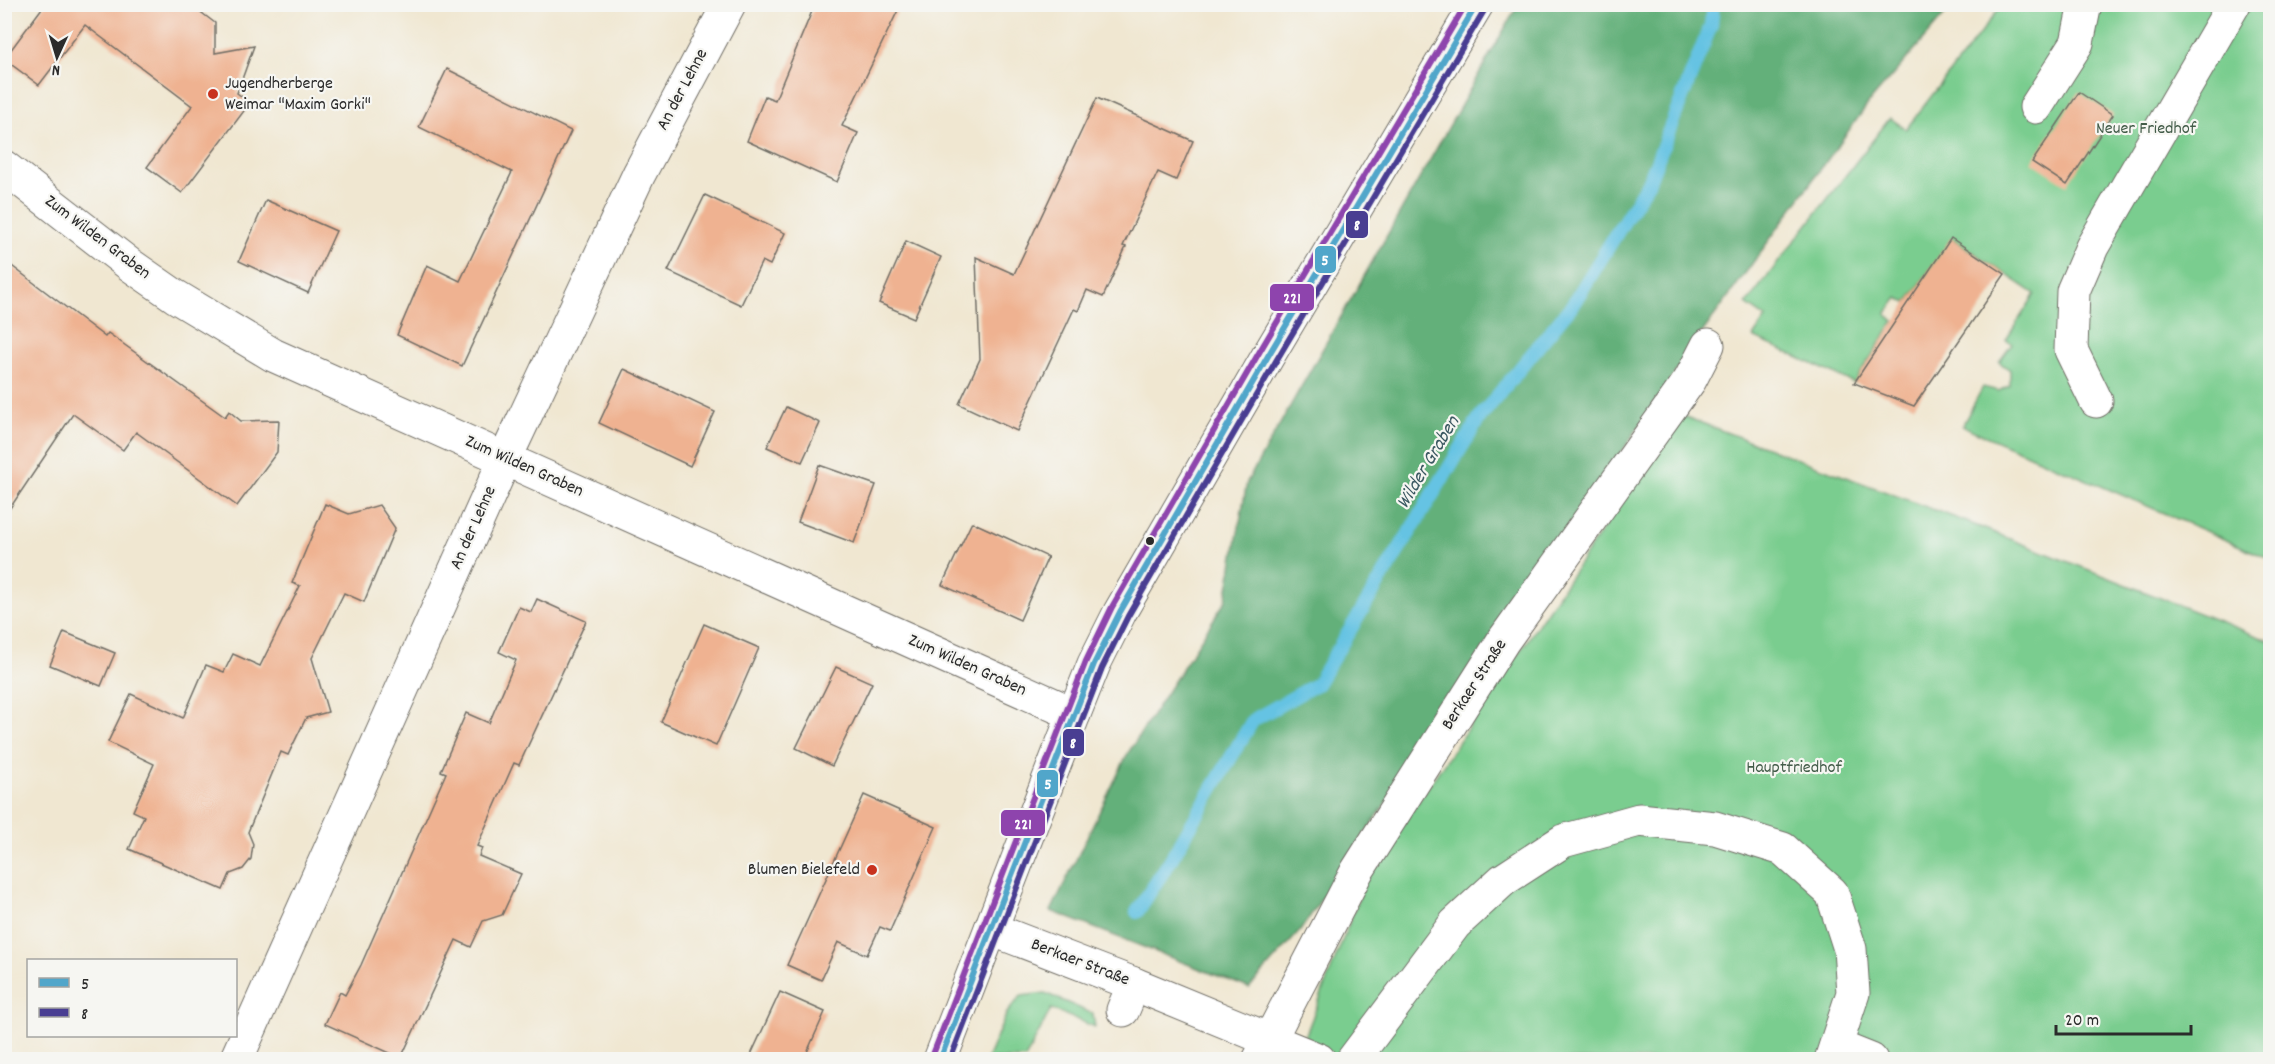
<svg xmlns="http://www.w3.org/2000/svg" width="2275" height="1064" viewBox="0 0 2275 1064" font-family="Dekko,sans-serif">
	<rect width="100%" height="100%" fill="#f6f6f2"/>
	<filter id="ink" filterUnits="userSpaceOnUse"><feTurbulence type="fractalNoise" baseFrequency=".0167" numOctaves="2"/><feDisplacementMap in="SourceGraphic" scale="12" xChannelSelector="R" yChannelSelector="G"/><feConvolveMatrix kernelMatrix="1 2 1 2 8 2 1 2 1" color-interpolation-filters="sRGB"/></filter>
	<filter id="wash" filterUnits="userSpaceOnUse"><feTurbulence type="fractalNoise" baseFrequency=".008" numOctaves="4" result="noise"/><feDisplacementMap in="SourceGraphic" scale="24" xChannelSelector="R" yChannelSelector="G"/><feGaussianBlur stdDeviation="1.35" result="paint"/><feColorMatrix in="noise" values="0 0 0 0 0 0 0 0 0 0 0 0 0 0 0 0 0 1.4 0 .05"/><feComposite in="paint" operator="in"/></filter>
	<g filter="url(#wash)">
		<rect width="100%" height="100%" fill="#f0e7d1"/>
		<!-- green -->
		<g fill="#7acd8f" stroke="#527c5d" stroke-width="1.5">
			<path d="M 2002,5 L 2270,5 L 2270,559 L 1962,426 L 1983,387 L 1999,391 L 2010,385 L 2010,370 L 1999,362 L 2012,344 L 2006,340 L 2035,294 L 1952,238 L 1907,303 L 1898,298 L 1886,314 L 1894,321 L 1854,383 L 1753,337 L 1766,318 L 1746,304 L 1890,118 L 1906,129 Z"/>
			<path d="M 1680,415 L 1972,524 L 2270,641 L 2270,1059 L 1296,1060 L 1367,877 Z"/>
			<path d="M 1045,993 L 1093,1014 L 1095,1027 L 1051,1009 L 1025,1059 L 987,1059 L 1007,1013 L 1021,996 Z"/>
		</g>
		<!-- forest -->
		<path fill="#63b07a" stroke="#476e52" stroke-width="1.5" d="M 1518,5 L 1953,5 L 1868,104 L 1699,337 L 1300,931 L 1249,988 L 1051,911 L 1128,753 L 1226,600 L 1247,482 Z"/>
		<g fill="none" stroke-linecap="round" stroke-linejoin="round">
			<!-- stream -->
			<path stroke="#65c3e3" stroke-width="14" d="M 1137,912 L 1170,861 L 1253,720 L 1317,684 L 1480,417 L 1573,304 L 1649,181 L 1711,25 L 1713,4"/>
		</g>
		<g id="blocks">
			<!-- building -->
			<g fill="#efb291">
				<path d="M 45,4 L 190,4 L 215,23 L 215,53 L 254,46 L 237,93 L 250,103 L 182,193 L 147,167 L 192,106 L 85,25 L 39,85 L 4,59 Z"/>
				<path d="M 815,4 L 901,4 L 842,126 L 858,133 L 837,182 L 747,141 L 765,96 L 775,100 Z"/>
				<path d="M 447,69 L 571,131 L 462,366 L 397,335 L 427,265 L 460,281 L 512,172 L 419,127 Z"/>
				<path d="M 2079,92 L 2113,115 L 2067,185 L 2032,162 Z"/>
				<path d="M 1097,98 L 1193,141 L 1176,180 L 1158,172 L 1123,246 L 1126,247 L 1103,297 L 1087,290 L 1078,311 L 1074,309 L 1017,431 L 959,404 L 980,359 L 976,257 L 1014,274 Z"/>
				<path d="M 705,195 L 785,233 L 770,265 L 762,261 L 741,305 L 668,271 Z"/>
				<path d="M 266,200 L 336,231 L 308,293 L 239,261 Z"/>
				<path d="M 1951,238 L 2005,274 L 1914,406 L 1854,383 Z"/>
				<path d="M 906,241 L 941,257 L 914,318 L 879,303 Z"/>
				<path d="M 4,260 L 105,337 L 108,333 L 225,417 L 229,411 L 241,421 L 279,420 L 277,452 L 237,506 L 136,432 L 123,450 L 73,414 L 4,517 Z"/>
				<path d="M 624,369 L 715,412 L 690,466 L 599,423 Z"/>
				<path d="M 786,407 L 820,423 L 802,462 L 767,447 Z"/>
				<path d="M 819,465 L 876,485 L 854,543 L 798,522 Z"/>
				<path d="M 325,504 L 349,514 L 379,505 L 395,528 L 364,602 L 344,593 L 312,658 L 328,712 L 306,718 L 288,755 L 281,752 L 248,832 L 253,844 L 251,859 L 243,869 L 230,874 L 223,890 L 129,849 L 144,816 L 133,811 L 154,764 L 108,742 L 131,694 L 183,718 L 206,665 L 224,672 L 233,654 L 260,666 L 300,586 L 292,583 Z"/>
				<path d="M 972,522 L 1048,557 L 1020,620 L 942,585 Z"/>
				<path d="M 537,599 L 586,621 L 519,765 L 514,763 L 477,846 L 482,848 L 479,856 L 521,874 L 502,915 L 483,921 L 471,947 L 456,940 L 401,1058 L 325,1024 L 340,992 L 345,995 L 361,965 L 446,773 L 441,771 L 466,713 L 489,723 L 516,660 L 499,652 L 519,607 L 531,612 Z"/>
				<path d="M 704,624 L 759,648 L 716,746 L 661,722 Z"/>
				<path d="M 64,632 L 115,653 L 101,686 L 50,665 Z"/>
				<path d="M 836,667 L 872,683 L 832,766 L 796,748 Z"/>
				<path d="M 864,795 L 936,827 L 890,931 L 880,927 L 867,955 L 838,942 L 821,980 L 787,965 Z"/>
				<path d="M 780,992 L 825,1012 L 804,1059 L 749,1059 Z"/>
			</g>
		</g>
	</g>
	<g filter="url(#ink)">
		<use href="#blocks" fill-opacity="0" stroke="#706d65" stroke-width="1.5"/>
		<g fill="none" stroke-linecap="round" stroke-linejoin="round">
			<!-- minor casing -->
			<g stroke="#706d65" stroke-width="35">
				<g id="minor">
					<path d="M 2036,107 L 2077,43 L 2085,4"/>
					<path d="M 4,167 L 129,264 L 175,296 L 273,355 L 1074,714"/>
					<path d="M 2096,401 L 2071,350 L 2073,291 L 2092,247 L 2234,4"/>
					<path d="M 991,929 L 1134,984 L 1319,1060"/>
					<path d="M 1123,1010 L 1134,984"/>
					<path d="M 1836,1046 L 1871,1060"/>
					<path d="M 236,1060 L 505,459 L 639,174 L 729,4"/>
					<path d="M 1259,1060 L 1357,871 L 1503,641 L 1690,380 L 1708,345"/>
					<path d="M 1353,1060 L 1455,924 L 1503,880 L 1563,841 L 1639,820 L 1715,828 L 1783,849 L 1832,893 L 1850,949 L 1853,993 L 1831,1060"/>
				</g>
			</g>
			<!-- major casing -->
			<g stroke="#706d65" stroke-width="35">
				<path id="major" d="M 940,1060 L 1074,714 L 1094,664 L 1120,612 L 1268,356 L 1477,4"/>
			</g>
			<!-- minor -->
			<use href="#minor" stroke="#fff" stroke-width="33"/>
			<!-- major -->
			<use href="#major" stroke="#fff" stroke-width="33"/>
			<!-- bus-1 casing -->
			<g stroke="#f6f6f2" stroke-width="10">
				<path id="bus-1" d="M 940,1060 L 1094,664 L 1120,612 L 1268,356 L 1477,4"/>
			</g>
			<!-- bus-2 casing -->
			<g stroke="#f6f6f2" stroke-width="10">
				<path id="bus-2" d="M 950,1060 L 1102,668 L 1128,616 L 1276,361 L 1485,9"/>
			</g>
			<!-- bus-3 casing -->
			<g stroke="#f6f6f2" stroke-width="10">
				<path id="bus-3" d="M 932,1057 L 1086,661 L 1112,607 L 1260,351 L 1466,4"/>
			</g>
			<!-- bus-1 -->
			<use href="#bus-1" stroke="#51a6ca" stroke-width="6"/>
			<!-- bus-2 -->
			<use href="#bus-2" stroke="#493e92" stroke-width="6"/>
			<!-- bus-3 -->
			<use href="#bus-3" stroke="#8e44ad" stroke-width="6"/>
		</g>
	</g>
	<!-- markers -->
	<g fill="#c8321e" stroke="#f6f6f2" stroke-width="2">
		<circle cx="213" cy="94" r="6"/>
		<circle cx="872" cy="870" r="6"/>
	</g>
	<circle fill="#2b2b2b" stroke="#f6f6f2" stroke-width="2" cx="1150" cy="541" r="5"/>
	<g text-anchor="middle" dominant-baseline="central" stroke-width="4.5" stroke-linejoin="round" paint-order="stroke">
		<!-- poi labels -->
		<g font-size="18" fill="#2b2b2b" stroke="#f6f6f2" text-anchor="start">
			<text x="225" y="84">Jugendherberge<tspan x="225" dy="21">Weimar "Maxim Gorki"</tspan></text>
			<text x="860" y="870" text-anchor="end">Blumen Bielefeld</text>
		</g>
		<!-- street labels -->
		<g font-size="18" fill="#2b2b2b" stroke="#f6f6f2">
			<text transform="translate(683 90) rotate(-62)">An der Lehne</text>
			<text transform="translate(97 238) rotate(37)">Zum Wilden Graben</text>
			<text transform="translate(524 467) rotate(24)">Zum Wilden Graben</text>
			<text transform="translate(474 528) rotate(-66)">An der Lehne</text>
			<text transform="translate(967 666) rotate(24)">Zum Wilden Graben</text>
			<text transform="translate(1475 685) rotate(-57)">Berkaer Straße</text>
			<text transform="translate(1080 963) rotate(21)">Berkaer Straße</text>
		</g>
		<!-- park labels -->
		<g font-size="18" fill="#435c49" stroke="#f6f6f2">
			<text x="2146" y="129">Neuer Friedhof</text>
			<text x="1794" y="768">Hauptfriedhof</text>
		</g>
		<!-- water labels -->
		<g font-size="20" font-style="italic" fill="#3c5962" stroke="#f6f6f2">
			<text transform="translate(1429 463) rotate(-59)">Wilder Graben</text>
		</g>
	</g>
	<g stroke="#f6f6f2" stroke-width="2">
		<rect x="1345" y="210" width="24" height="29" rx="6" fill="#493e92"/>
		<rect x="1314" y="245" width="23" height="29" rx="6" fill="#51a6ca"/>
		<rect x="1269" y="283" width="46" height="29" rx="6" fill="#8e44ad"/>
		<rect x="1062" y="728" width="23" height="29" rx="6" fill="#493e92"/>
		<rect x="1036" y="769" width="23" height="29" rx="6" fill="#51a6ca"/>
		<rect x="1000" y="809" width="46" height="28" rx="6" fill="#8e44ad"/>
	</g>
	<g font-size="16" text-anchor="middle" font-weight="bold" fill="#fff">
		<text x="1357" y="230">8</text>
		<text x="1325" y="265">5</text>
		<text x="1292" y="303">221</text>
		<text x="1073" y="748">8</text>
		<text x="1048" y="789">5</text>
		<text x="1023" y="829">221</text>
	</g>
	<!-- margin -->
	<rect width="2275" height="1064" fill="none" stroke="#f6f6f2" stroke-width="24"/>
	<!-- legend -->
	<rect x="27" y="959" width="210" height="78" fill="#f6f6f2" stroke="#a5a5a2" stroke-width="1.5"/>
	<rect x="39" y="978" width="30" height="9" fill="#51a6ca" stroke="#a5a5a2" stroke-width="1.5"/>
	<text x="81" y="989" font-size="18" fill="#2b2b2b">5</text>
	<rect x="39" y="1008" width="30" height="9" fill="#493e92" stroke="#a5a5a2" stroke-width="1.5"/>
	<text x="81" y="1019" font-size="18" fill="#2b2b2b">8</text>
	<!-- north arrow -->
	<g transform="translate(57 57) rotate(184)" stroke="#f6f6f2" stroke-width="4.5" paint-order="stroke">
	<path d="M0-4.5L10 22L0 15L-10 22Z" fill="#2b2b2b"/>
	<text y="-9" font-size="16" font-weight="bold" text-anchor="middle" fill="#2b2b2b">N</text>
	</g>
	<!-- scale -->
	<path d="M2056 1025v9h135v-9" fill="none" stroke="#2b2b2b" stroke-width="3"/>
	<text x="2065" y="1025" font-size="18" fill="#2b2b2b" stroke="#f6f6f2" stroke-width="4.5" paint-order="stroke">20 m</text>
</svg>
